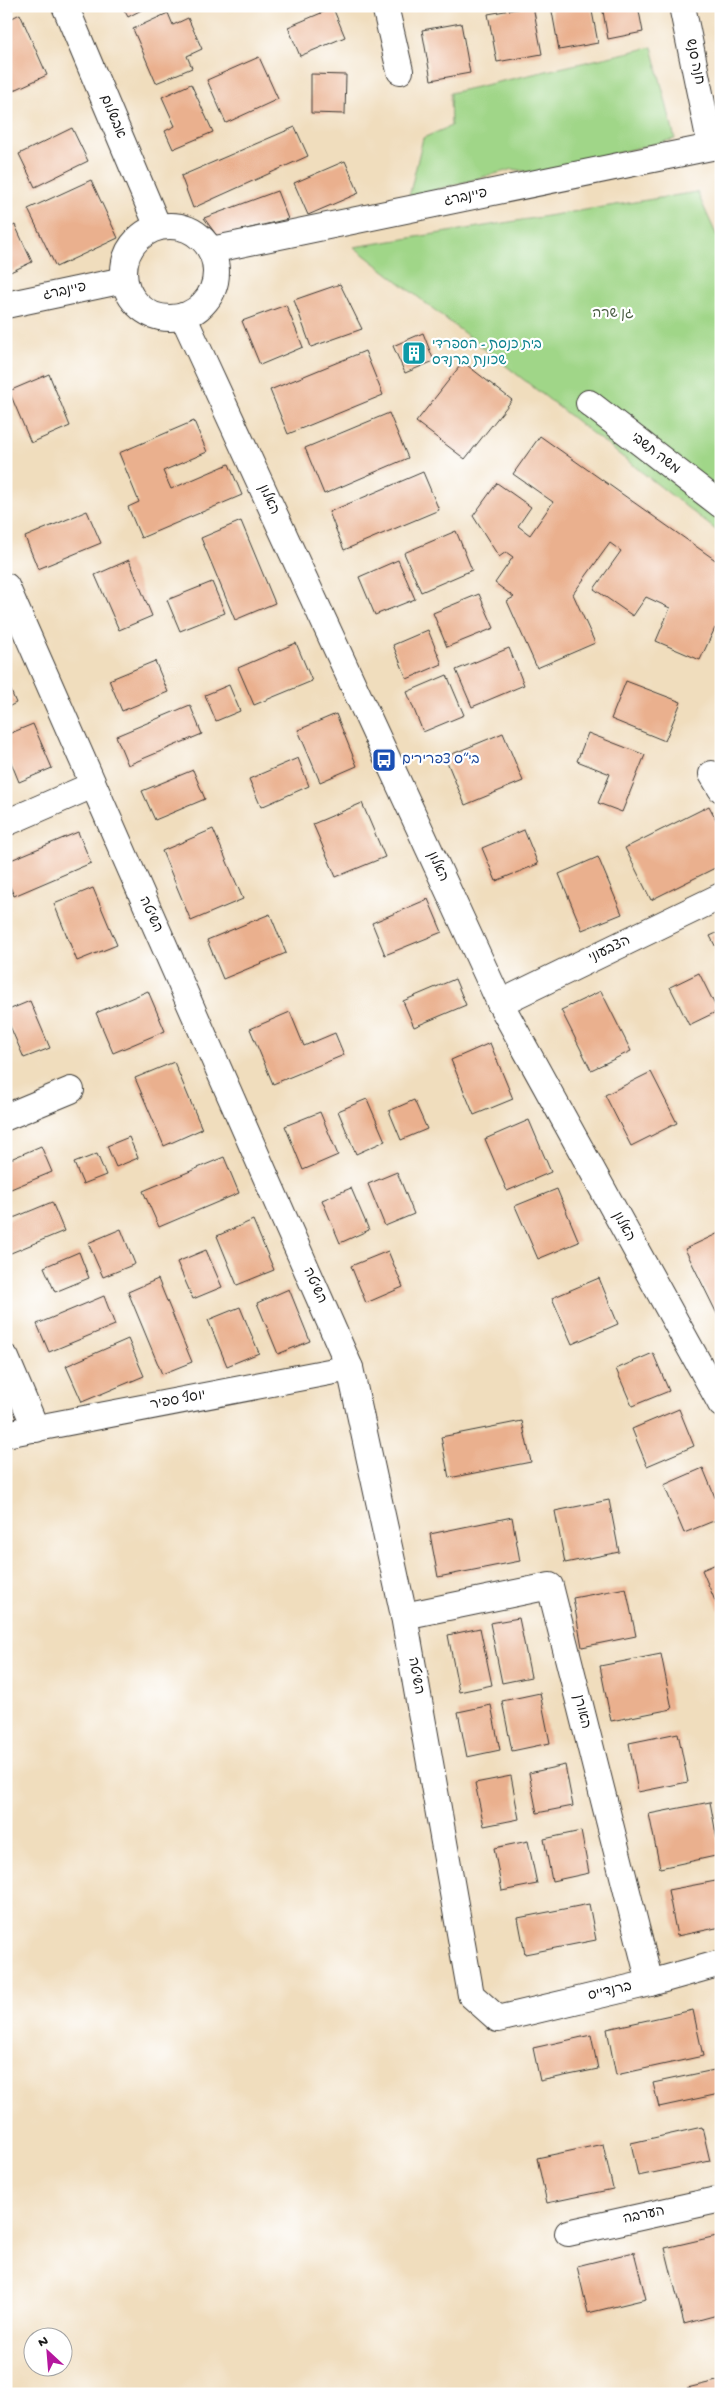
<svg xmlns="http://www.w3.org/2000/svg" width="727" height="2400" viewBox="0 0 727 2400" font-family="'Gochi Hand','Playpen Sans Hebrew',sans-serif">
	<rect width="100%" height="100%" fill="#fff"/>
	<filter id="ink" filterUnits="userSpaceOnUse"><feTurbulence type="fractalNoise" baseFrequency=".02" numOctaves="2"/><feDisplacementMap in="SourceGraphic" scale="10" xChannelSelector="R" yChannelSelector="G"/><feConvolveMatrix kernelMatrix="1 2 1 2 8 2 1 2 1" color-interpolation-filters="sRGB"/></filter>
	<filter id="wash" filterUnits="userSpaceOnUse"><feTurbulence type="fractalNoise" baseFrequency=".0096" numOctaves="4" result="noise"/><feDisplacementMap in="SourceGraphic" scale="20" xChannelSelector="R" yChannelSelector="G"/><feGaussianBlur stdDeviation="1.12" result="paint"/><feColorMatrix in="noise" values="0 0 0 0 0 0 0 0 0 0 0 0 0 0 0 0 0 1.4 0 .05"/><feComposite in="paint" operator="in"/></filter>
	<g filter="url(#wash)">
		<rect width="100%" height="100%" fill="#f0ddbd"/>
		<!-- green -->
		<g fill="#a0d688" stroke="#5e7952">
			<path d="M 652,47 L 675,139 L 533,173 L 513,169 L 409,197 L 423,138 L 451,126 L 450,93 Z"/>
			<path d="M 697,192 L 721,245 L 721,534 L 354,247 Z"/>
		</g>
		<g id="blocks">
			<!-- building -->
			<g fill="#eab08e">
				<path d="M 122,6 L 149,6 L 128,17 Z"/>
				<path d="M 533,6 L 542,54 L 497,62 L 488,14 Z"/>
				<path d="M 551,6 L 591,6 L 598,43 L 559,50 Z"/>
				<path d="M 602,6 L 638,6 L 643,32 L 608,39 Z"/>
				<path d="M 333,8 L 345,37 L 300,56 L 288,27 Z"/>
				<path d="M 168,13 L 173,25 L 188,18 L 202,49 L 187,56 L 192,68 L 156,83 L 133,29 Z"/>
				<path d="M 20,14 L 47,75 L 6,94 L 6,21 Z"/>
				<path d="M 461,23 L 470,73 L 431,80 L 422,30 Z"/>
				<path d="M 259,57 L 278,99 L 226,123 L 207,80 Z"/>
				<path d="M 311,74 L 346,75 L 345,114 L 311,113 Z"/>
				<path d="M 191,84 L 213,132 L 173,149 L 165,131 L 175,126 L 162,97 Z"/>
				<path d="M 295,127 L 308,156 L 193,208 L 181,176 Z"/>
				<path d="M 72,128 L 88,161 L 35,187 L 19,154 Z"/>
				<path d="M 345,161 L 359,193 L 308,215 L 294,183 Z"/>
				<path d="M 91,180 L 118,238 L 56,267 L 28,209 Z"/>
				<path d="M 277,191 L 288,219 L 217,236 L 204,218 Z"/>
				<path d="M 15,225 L 32,262 L 6,274 L 6,230 Z"/>
				<path d="M 340,284 L 362,329 L 311,347 L 294,300 Z"/>
				<path d="M 286,305 L 303,347 L 260,365 L 242,321 Z"/>
				<path d="M 423,333 L 434,361 L 405,373 L 393,346 Z"/>
				<path d="M 365,351 L 383,395 L 288,434 L 270,390 Z"/>
				<path d="M 463,362 L 512,400 L 465,459 L 416,422 Z"/>
				<path d="M 49,374 L 70,426 L 31,443 L 9,391 Z"/>
				<path d="M 389,413 L 408,458 L 324,494 L 305,448 Z"/>
				<path d="M 194,421 L 207,452 L 163,471 L 171,489 L 229,464 L 242,495 L 141,538 L 128,507 L 139,502 L 119,453 Z"/>
				<path d="M 540,436 L 721,564 L 721,630 L 715,628 L 700,660 L 656,641 L 670,608 L 646,597 L 633,616 L 594,589 L 621,551 L 610,543 L 573,594 L 595,643 L 537,668 L 507,601 L 514,597 L 495,583 L 513,557 L 506,552 L 499,557 L 473,516 L 497,483 L 531,507 L 518,526 L 530,535 L 553,502 L 513,474 Z"/>
				<path d="M 423,472 L 439,510 L 344,550 L 329,512 Z"/>
				<path d="M 87,511 L 101,543 L 38,569 L 25,537 Z"/>
				<path d="M 241,521 L 275,603 L 235,620 L 201,538 Z"/>
				<path d="M 456,531 L 472,570 L 421,592 L 404,553 Z"/>
				<path d="M 129,560 L 152,616 L 119,630 L 95,575 Z"/>
				<path d="M 398,560 L 415,599 L 375,615 L 359,577 Z"/>
				<path d="M 212,582 L 225,613 L 180,631 L 167,600 Z"/>
				<path d="M 479,594 L 494,628 L 447,647 L 433,613 Z"/>
				<path d="M 428,630 L 442,664 L 407,679 L 393,645 Z"/>
				<path d="M 296,643 L 312,681 L 254,705 L 238,668 Z"/>
				<path d="M 509,648 L 524,685 L 472,707 L 456,670 Z"/>
				<path d="M 155,661 L 168,692 L 122,711 L 109,680 Z"/>
				<path d="M 447,675 L 464,715 L 423,732 L 407,692 Z"/>
				<path d="M 6,679 L 16,703 L 6,708 Z"/>
				<path d="M 626,681 L 681,702 L 665,741 L 611,719 Z"/>
				<path d="M 229,685 L 240,711 L 216,721 L 205,695 Z"/>
				<path d="M 190,705 L 202,734 L 128,765 L 116,736 Z"/>
				<path d="M 336,714 L 357,766 L 320,782 L 298,730 Z"/>
				<path d="M 33,724 L 52,768 L 19,782 L 6,750 L 6,735 Z"/>
				<path d="M 503,733 L 523,781 L 465,805 L 445,757 Z"/>
				<path d="M 588,733 L 645,755 L 622,812 L 598,803 L 610,774 L 577,761 Z"/>
				<path d="M 298,758 L 309,786 L 261,807 L 249,779 Z"/>
				<path d="M 193,770 L 205,799 L 155,820 L 142,791 Z"/>
				<path d="M 362,803 L 385,857 L 336,877 L 313,824 Z"/>
				<path d="M 709,806 L 721,829 L 721,865 L 651,900 L 625,848 Z"/>
				<path d="M 213,829 L 243,899 L 191,921 L 162,851 Z"/>
				<path d="M 524,830 L 538,864 L 496,881 L 482,848 Z"/>
				<path d="M 78,832 L 91,863 L 14,896 L 6,877 L 6,862 Z"/>
				<path d="M 598,857 L 622,914 L 582,930 L 559,874 Z"/>
				<path d="M 93,888 L 117,945 L 77,961 L 54,904 Z"/>
				<path d="M 428,899 L 442,932 L 385,955 L 372,923 Z"/>
				<path d="M 270,914 L 286,953 L 223,979 L 207,940 Z"/>
				<path d="M 721,931 L 721,957 L 710,936 Z"/>
				<path d="M 699,973 L 718,1011 L 689,1025 L 670,987 Z"/>
				<path d="M 455,979 L 466,1005 L 414,1027 L 403,1001 Z"/>
				<path d="M 148,991 L 165,1031 L 113,1053 L 96,1013 Z"/>
				<path d="M 601,991 L 631,1051 L 591,1070 L 561,1010 Z"/>
				<path d="M 30,1001 L 50,1048 L 24,1058 L 6,1017 L 6,1011 Z"/>
				<path d="M 290,1012 L 304,1046 L 335,1033 L 344,1055 L 273,1084 L 250,1029 Z"/>
				<path d="M 490,1043 L 513,1099 L 474,1115 L 451,1060 Z"/>
				<path d="M 174,1062 L 202,1129 L 164,1146 L 135,1078 Z"/>
				<path d="M 651,1072 L 677,1123 L 631,1146 L 605,1095 Z"/>
				<path d="M 367,1099 L 385,1141 L 356,1154 L 338,1111 Z"/>
				<path d="M 414,1100 L 427,1129 L 401,1140 L 389,1111 Z"/>
				<path d="M 320,1112 L 338,1155 L 303,1170 L 285,1126 Z"/>
				<path d="M 529,1120 L 551,1172 L 507,1191 L 485,1139 Z"/>
				<path d="M 129,1137 L 138,1158 L 116,1167 L 107,1146 Z"/>
				<path d="M 41,1146 L 52,1172 L 6,1191 L 6,1161 Z"/>
				<path d="M 97,1154 L 106,1175 L 83,1184 L 74,1163 Z"/>
				<path d="M 224,1157 L 239,1193 L 159,1227 L 143,1191 Z"/>
				<path d="M 397,1172 L 414,1214 L 385,1226 L 368,1184 Z"/>
				<path d="M 351,1188 L 369,1230 L 340,1243 L 322,1200 Z"/>
				<path d="M 557,1189 L 579,1242 L 538,1259 L 515,1206 Z"/>
				<path d="M 52,1202 L 64,1231 L 6,1255 L 6,1221 Z"/>
				<path d="M 253,1220 L 274,1270 L 237,1285 L 217,1236 Z"/>
				<path d="M 121,1229 L 135,1264 L 103,1277 L 88,1243 Z"/>
				<path d="M 721,1232 L 721,1322 L 685,1249 Z"/>
				<path d="M 206,1250 L 222,1287 L 193,1299 L 177,1262 Z"/>
				<path d="M 388,1251 L 403,1287 L 366,1303 L 351,1266 Z"/>
				<path d="M 79,1252 L 89,1278 L 55,1292 L 44,1267 Z"/>
				<path d="M 599,1278 L 618,1324 L 572,1344 L 552,1298 Z"/>
				<path d="M 158,1279 L 192,1362 L 162,1374 L 128,1292 Z"/>
				<path d="M 289,1289 L 310,1341 L 278,1354 L 257,1303 Z"/>
				<path d="M 104,1296 L 115,1325 L 49,1352 L 37,1324 Z"/>
				<path d="M 240,1307 L 259,1353 L 227,1366 L 208,1320 Z"/>
				<path d="M 128,1339 L 144,1376 L 82,1402 L 66,1366 Z"/>
				<path d="M 653,1353 L 669,1391 L 632,1406 L 616,1369 Z"/>
				<path d="M 679,1409 L 694,1446 L 647,1466 L 632,1429 Z"/>
				<path d="M 522,1421 L 531,1462 L 449,1478 L 441,1437 Z"/>
				<path d="M 703,1468 L 721,1512 L 721,1518 L 684,1533 L 664,1485 Z"/>
				<path d="M 609,1500 L 619,1552 L 565,1563 L 555,1511 Z"/>
				<path d="M 512,1517 L 520,1561 L 438,1577 L 430,1534 Z"/>
				<path d="M 721,1562 L 721,1615 L 702,1570 Z"/>
				<path d="M 626,1588 L 636,1636 L 582,1647 L 573,1598 Z"/>
				<path d="M 519,1618 L 531,1677 L 502,1683 L 490,1623 Z"/>
				<path d="M 480,1628 L 492,1685 L 459,1692 L 448,1635 Z"/>
				<path d="M 661,1654 L 672,1709 L 611,1721 L 600,1666 Z"/>
				<path d="M 540,1693 L 550,1743 L 512,1751 L 502,1701 Z"/>
				<path d="M 491,1705 L 500,1750 L 467,1757 L 458,1712 Z"/>
				<path d="M 678,1733 L 688,1782 L 638,1792 L 629,1743 Z"/>
				<path d="M 565,1765 L 573,1806 L 537,1813 L 529,1773 Z"/>
				<path d="M 511,1776 L 519,1819 L 484,1826 L 475,1783 Z"/>
				<path d="M 710,1802 L 720,1855 L 660,1868 L 649,1814 Z"/>
				<path d="M 581,1831 L 589,1873 L 552,1881 L 544,1839 Z"/>
				<path d="M 528,1841 L 537,1884 L 502,1891 L 494,1848 Z"/>
				<path d="M 721,1880 L 721,1927 L 677,1936 L 668,1890 Z"/>
				<path d="M 589,1904 L 596,1940 L 525,1954 L 518,1918 Z"/>
				<path d="M 693,2010 L 703,2056 L 616,2075 L 607,2029 Z"/>
				<path d="M 591,2035 L 598,2069 L 540,2081 L 533,2048 Z"/>
				<path d="M 714,2070 L 719,2094 L 659,2107 L 653,2083 Z"/>
				<path d="M 702,2127 L 710,2161 L 638,2176 L 631,2143 Z"/>
				<path d="M 603,2144 L 613,2189 L 547,2203 L 537,2158 Z"/>
				<path d="M 721,2235 L 721,2314 L 684,2324 L 665,2248 Z"/>
				<path d="M 634,2252 L 646,2299 L 588,2313 L 577,2266 Z"/>
				<path d="M 721,2380 L 721,2394 L 689,2394 L 687,2388 Z"/>
			</g>
		</g>
	</g>
	<g filter="url(#ink)">
		<use href="#blocks" fill-opacity="0" stroke="#3c3934" stroke-width="1"/>
		<g fill="none" stroke-linecap="round" stroke-linejoin="round">
			<!-- minor casing -->
			<g stroke="#3c3934" stroke-width="28">
				<g id="minor">
					<path d="M 65,6 L 158,227"/>
					<path d="M 385,6 L 400,71"/>
					<path d="M 682,6 L 711,147"/>
					<circle cx="170" cy="272" r="46"/>
					<path d="M 211,250 L 721,145"/>
					<path d="M 6,305 L 124,280"/>
					<path d="M 183,316 L 500,1003 L 721,1404"/>
					<path d="M 589,403 L 721,505"/>
					<path d="M 6,586 L 350,1368 L 404,1616 L 471,1995 L 498,2019 L 650,1983 L 721,1963"/>
					<path d="M 712,774 L 721,789"/>
					<path d="M 6,823 L 93,785"/>
					<path d="M 500,1003 L 721,896"/>
					<path d="M 6,1117 L 71,1090"/>
					<path d="M 6,1358 L 36,1429"/>
					<path d="M 6,1434 L 350,1368"/>
					<path d="M 404,1616 L 550,1586 L 650,1983"/>
					<path d="M 568,2233 L 721,2199"/>
				</g>
			</g>
			<!-- minor -->
			<use href="#minor" stroke="#fff" stroke-width="26"/>
		</g>
	</g>
	<!-- icons -->
	<defs>
		<g id="building-square" transform="scale(1.25)"><rect x="-9" y="-9" width="18" height="18" rx="4" fill="#0f9aa8" stroke="#fff"/><path d="M-4-6H4V6H1V3H-1V6H-4ZM-2.5-4.3h1.7v1.8h-1.7ZM.8-4.3h1.7v1.8H.8ZM-2.5-1h1.7V.8h-1.7ZM.8-1h1.7V.8H.8Z" fill="#fff"/></g>
		<g id="bus-square" transform="scale(1.25)"><rect x="-9" y="-9" width="18" height="18" rx="4" fill="#1a4fb4" stroke="#fff"/><path d="M-5-6H5V4H4V6H2V4H-2V6H-4V4H-5ZM-3.5-4V0h7V-4ZM-3.5 1.2v1.5H-2V1.2ZM2 1.2v1.5H3.5V1.2Z" fill="#fff"/></g>
	</defs>
	<g fill-rule="evenodd">
		<use href="#building-square" x="414" y="353"/>
		<use href="#bus-square" x="384" y="760"/>
	</g>
	<g text-anchor="middle" dominant-baseline="central" stroke-width="4.5" stroke-linejoin="round" paint-order="stroke">
		<!-- street labels -->
		<g font-size="14" fill="#1c1c1c" stroke="#fff">
			<text transform="translate(694 62) rotate(78)">חנה סנש</text>
			<text transform="translate(112 117) rotate(67)">אבשלום</text>
			<text transform="translate(466 198) rotate(-12)">פיינברג</text>
			<text transform="translate(65 292) rotate(-12)">פיינברג</text>
			<text transform="translate(655 454) rotate(38)">משה תשבי</text>
			<text transform="translate(268 500) rotate(65)">האלון</text>
			<text transform="translate(437 867) rotate(65)">האלון</text>
			<text transform="translate(150 915) rotate(66)">השיטה</text>
			<text transform="translate(610 950) rotate(-26)">הצבעוני</text>
			<text transform="translate(623 1227) rotate(61)">האלון</text>
			<text transform="translate(314 1286) rotate(66)">השיטה</text>
			<text transform="translate(178 1401) rotate(-11)">יוסף ספיר</text>
			<text transform="translate(415 1676) rotate(80)">השיטה</text>
			<text transform="translate(581 1712) rotate(76)">האורן</text>
			<text transform="translate(610 1992) rotate(-13)">ברנדייס</text>
			<text transform="translate(644 2216) rotate(-12)">הערבה</text>
		</g>
		<!-- park labels -->
		<g font-size="14" fill="#4a5d42" stroke="#fff">
			<text x="613" y="314">גן שרה</text>
		</g>
		<!-- culture labels -->
		<g font-size="14" fill="#0d838f" stroke="#fff" text-anchor="start">
			<text x="432" y="345">בית כנסת - הספרדי<tspan x="432" dy="16">שכונת ברנדס</tspan></text>
		</g>
		<!-- transit labels -->
		<g font-size="14" fill="#164399" stroke="#fff" text-anchor="start">
			<text x="402" y="760">בי״ס צפרירים</text>
		</g>
	</g>
	<!-- margin -->
	<rect width="727" height="2400" fill="none" stroke="#fff" stroke-width="25"/>
	<!-- north arrow -->
	<g transform="translate(48 2352) rotate(334)"><circle r="24" fill="#ffffff" stroke="#a4a4a4"/>
	<path d="M0-4L9 19L0 12L-9 19Z" fill="#b5179e"/>
	<text y="-8" font-size="14" font-weight="bold" text-anchor="middle" fill="#1c1c1c">N</text>
	</g>
</svg>
